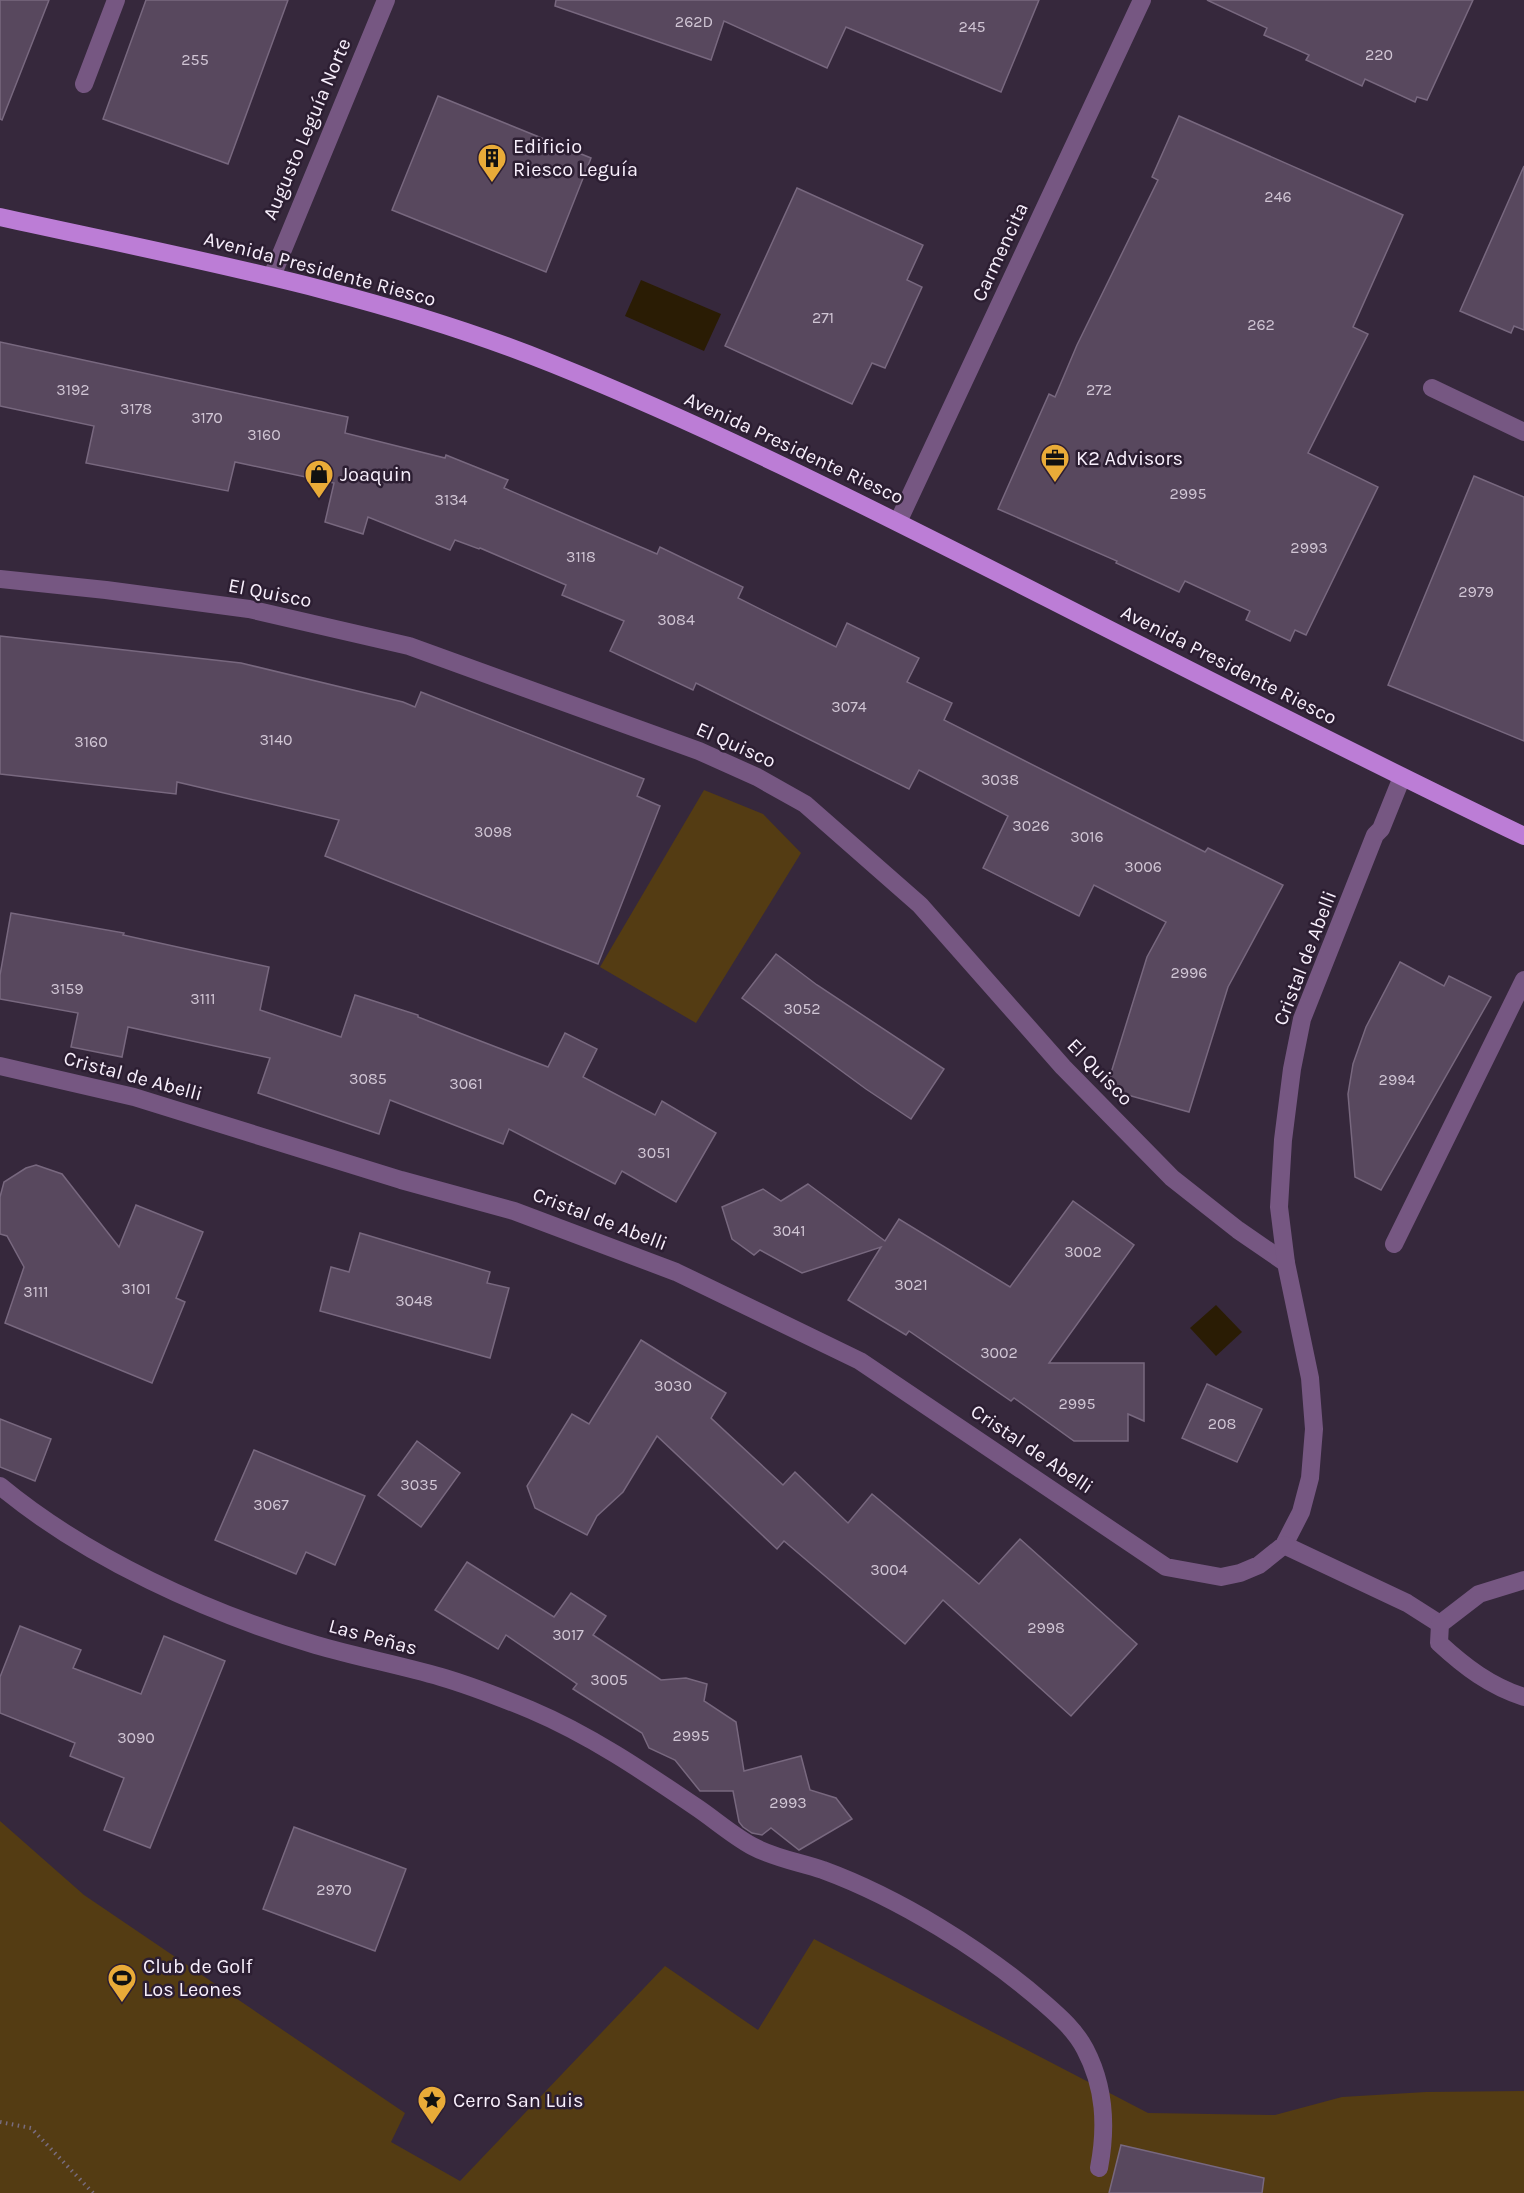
<svg xmlns="http://www.w3.org/2000/svg" width="1524" height="2193" viewBox="0 0 1524 2193" font-family="Karla,sans-serif">
	<rect width="100%" height="100%" fill="#36283c"/>
	<!-- green -->
	<g fill="#543c13">
		<path d="M 704,790 L 763,814 L 801,853 L 696,1023 L 600,967 Z"/>
		<path d="M 0,1821 L 84,1895 L 405,2113 L 391,2142 L 460,2181 L 665,1966 L 758,2030 L 814,1939 L 1148,2113 L 1275,2115 L 1342,2097 L 1426,2092 L 1524,2091 L 1524,2193 L 0,2193 Z"/>
	</g>
	<!-- water -->
	<g fill="#2a1c04">
		<path d="M 641,280 L 721,314 L 704,351 L 625,316 Z"/>
		<path d="M 1216,1305 L 1242,1332 L 1216,1356 L 1190,1328 Z"/>
	</g>
	<!-- building -->
	<g fill="#58485e" stroke="#78687f" stroke-width="1.5">
		<path d="M 0,0 L 49,0 L 2,120 L 0,119 Z"/>
		<path d="M 146,0 L 288,0 L 228,164 L 103,119 Z"/>
		<path d="M 556,0 L 1039,0 L 1001,92 L 846,27 L 827,68 L 724,21 L 711,60 L 555,6 Z"/>
		<path d="M 1207,0 L 1473,0 L 1427,100 L 1417,97 L 1415,102 L 1365,79 L 1362,86 L 1306,60 L 1309,55 L 1264,35 L 1267,28 Z"/>
		<path d="M 438,96 L 591,158 L 546,272 L 392,210 Z"/>
		<path d="M 1179,116 L 1403,215 L 1353,327 L 1368,334 L 1308,453 L 1378,487 L 1306,635 L 1295,630 L 1290,641 L 1246,620 L 1250,611 L 1185,581 L 1179,592 L 1116,563 L 1117,561 L 998,509 L 1049,394 L 1055,397 L 1077,345 L 1158,180 L 1152,177 Z"/>
		<path d="M 1524,166 L 1524,330 L 1514,326 L 1511,333 L 1460,311 Z"/>
		<path d="M 797,188 L 923,245 L 907,280 L 922,287 L 885,368 L 872,363 L 852,404 L 725,346 Z"/>
		<path d="M 0,342 L 348,417 L 345,433 L 445,458 L 446,455 L 508,480 L 504,488 L 657,554 L 660,547 L 743,587 L 738,598 L 836,647 L 847,623 L 919,658 L 907,682 L 952,703 L 944,720 L 1205,852 L 1208,848 L 1283,885 L 1228,987 L 1189,1112 L 1106,1089 L 1147,957 L 1166,922 L 1094,885 L 1079,916 L 983,868 L 1008,816 L 919,770 L 909,789 L 696,683 L 693,690 L 610,651 L 624,621 L 562,595 L 566,585 L 480,548 L 479,549 L 455,540 L 450,550 L 368,517 L 363,534 L 325,522 L 334,483 L 235,462 L 228,491 L 86,463 L 94,426 L 0,406 Z"/>
		<path d="M 1474,476 L 1524,497 L 1524,741 L 1388,685 Z"/>
		<path d="M 0,636 L 241,663 L 403,702 L 415,707 L 421,692 L 644,779 L 637,796 L 660,806 L 598,964 L 325,856 L 339,820 L 177,782 L 176,794 L 0,774 Z"/>
		<path d="M 11,913 L 124,933 L 123,935 L 269,967 L 260,1010 L 341,1037 L 355,995 L 418,1015 L 418,1017 L 548,1067 L 565,1033 L 597,1049 L 583,1077 L 655,1115 L 662,1101 L 716,1133 L 676,1202 L 622,1171 L 615,1184 L 509,1129 L 503,1144 L 390,1100 L 379,1134 L 258,1093 L 270,1058 L 128,1027 L 122,1057 L 71,1047 L 78,1013 L 0,999 L 0,975 Z"/>
		<path d="M 776,954 L 817,985 L 944,1069 L 911,1119 L 866,1089 L 742,998 Z"/>
		<path d="M 1400,962 L 1444,986 L 1449,976 L 1491,997 L 1381,1190 L 1355,1177 L 1348,1094 L 1353,1064 L 1366,1027 Z"/>
		<path d="M 36,1165 L 62,1174 L 119,1247 L 136,1205 L 203,1232 L 176,1298 L 185,1302 L 152,1383 L 5,1323 L 24,1267 L 7,1236 L 0,1234 L 0,1197 L 4,1182 L 26,1168 Z"/>
		<path d="M 808,1184 L 885,1241 L 899,1219 L 1010,1287 L 1073,1201 L 1134,1245 L 1049,1363 L 1144,1363 L 1144,1421 L 1128,1414 L 1128,1441 L 1074,1441 L 1014,1398 L 1011,1401 L 909,1331 L 906,1335 L 848,1300 L 881,1247 L 802,1273 L 760,1250 L 754,1255 L 732,1239 L 722,1207 L 763,1189 L 781,1201 Z"/>
		<path d="M 360,1233 L 490,1272 L 487,1283 L 509,1288 L 490,1358 L 320,1311 L 331,1267 L 349,1272 Z"/>
		<path d="M 641,1340 L 726,1393 L 711,1418 L 783,1485 L 795,1472 L 848,1523 L 872,1494 L 979,1584 L 1020,1539 L 1137,1644 L 1071,1716 L 943,1600 L 905,1644 L 784,1541 L 777,1549 L 657,1436 L 623,1492 L 597,1516 L 587,1535 L 535,1508 L 527,1486 L 572,1414 L 589,1424 Z"/>
		<path d="M 1207,1384 L 1262,1409 L 1237,1462 L 1182,1438 Z"/>
		<path d="M 0,1419 L 51,1439 L 35,1481 L 0,1467 Z"/>
		<path d="M 417,1441 L 460,1473 L 421,1527 L 378,1495 Z"/>
		<path d="M 254,1450 L 365,1496 L 335,1565 L 306,1552 L 296,1574 L 215,1540 Z"/>
		<path d="M 467,1562 L 554,1617 L 571,1593 L 606,1616 L 593,1635 L 661,1680 L 686,1678 L 707,1684 L 704,1701 L 736,1722 L 744,1771 L 801,1756 L 810,1790 L 836,1798 L 852,1819 L 799,1850 L 771,1828 L 762,1835 L 752,1833 L 743,1827 L 739,1822 L 733,1791 L 700,1791 L 675,1760 L 649,1748 L 642,1733 L 573,1689 L 577,1684 L 506,1635 L 498,1649 L 435,1610 Z"/>
		<path d="M 20,1626 L 81,1650 L 73,1668 L 141,1694 L 164,1636 L 225,1661 L 150,1848 L 104,1830 L 124,1778 L 70,1756 L 75,1743 L 0,1713 L 0,1677 Z"/>
		<path d="M 294,1827 L 406,1869 L 375,1951 L 263,1909 Z"/>
		<path d="M 1121,2145 L 1264,2178 L 1262,2193 L 1109,2193 Z"/>
	</g>
	<g fill="none" stroke-linecap="round" stroke-linejoin="round">
		<!-- path -->
		<path stroke="#786c7e" stroke-width="4" stroke-dasharray="1.5 4.5" stroke-linecap="butt" d="M 0,2122 L 31,2128 L 93,2193"/>
		<!-- minor -->
		<g stroke="#765782" stroke-width="18">
			<path d="M 84,84 L 116,0"/>
			<path d="M 272,276 L 386,0"/>
			<path d="M 1432,388 L 1524,432"/>
			<path d="M 898,522 L 1142,0"/>
			<path d="M 0,579 L 106,590 L 249,609 L 409,646 L 699,751 L 757,777 L 805,804 L 920,905 L 1063,1067 L 1172,1178 L 1238,1230 L 1286,1263"/>
			<path d="M 0,1066 L 134,1097 L 401,1180 L 514,1211 L 676,1272 L 860,1361 L 1166,1567 L 1221,1577 L 1240,1573 L 1259,1565 L 1284,1545 L 1301,1512 L 1310,1478 L 1314,1429 L 1310,1378 L 1286,1263 L 1279,1207 L 1283,1140 L 1292,1069 L 1302,1019 L 1375,835 L 1381,829 L 1402,777"/>
			<path d="M 1394,1244 L 1524,980"/>
			<path d="M 0,1486 C 87,1558 208,1613 316,1645 C 357,1657 400,1665 441,1677 C 472,1686 502,1698 531,1710 C 590,1735 643,1771 696,1807 C 714,1819 732,1835 752,1846 C 774,1858 799,1862 823,1870 C 899,1898 983,1950 1044,2003 C 1060,2017 1075,2030 1085,2049 C 1105,2087 1107,2126 1099,2168"/>
			<path d="M 1284,1545 L 1407,1603 L 1440,1624"/>
			<path d="M 1524,1580 L 1479,1594 L 1440,1624 L 1439,1643 C 1465,1667 1490,1686 1524,1697"/>
		</g>
		<!-- major -->
		<path stroke="#bc7dd6" stroke-width="18" d="M 0,217 C 186,258 376,292 553,364 C 707,426 856,501 1004,576 C 1177,664 1349,752 1524,836"/>
	</g>
	<!-- icons -->
	<defs>
		<g id="building-pin" transform="scale(1.5)"><path d="M0 17L-7.5 6A9.5 9.5 0 1 1 7.5 6Z" fill="#e9ab38" stroke="#2c1e32"/><path d="M-4-6H4V6H1V3H-1V6H-4ZM-2.5-4.3h1.7v1.8h-1.7ZM.8-4.3h1.7v1.8H.8ZM-2.5-1h1.7V.8h-1.7ZM.8-1h1.7V.8H.8Z" fill="#111"/></g>
		<g id="office-pin" transform="scale(1.5)"><path d="M0 17L-7.5 6A9.5 9.5 0 1 1 7.5 6Z" fill="#e9ab38" stroke="#2c1e32"/><path d="M-6-3h4V-5.5h4V-3h4V5H-6ZM-1-4.5V-3h2v-1.5ZM-6 0V1H6V0Z" fill="#111"/></g>
		<g id="shop-pin" transform="scale(1.5)"><path d="M0 17L-7.5 6A9.5 9.5 0 1 1 7.5 6Z" fill="#e9ab38" stroke="#2c1e32"/><path d="M-5-2.5h2.3a2.7 3.5 0 0 1 5.4 0H5L5.5 6h-11ZM-1.5-2.5h3a1.5 2.3 0 0 0-3 0Z" fill="#111"/></g>
		<g id="stadium-pin" transform="scale(1.5)"><path d="M0 17L-7.5 6A9.5 9.5 0 1 1 7.5 6Z" fill="#e9ab38" stroke="#2c1e32"/><path d="M0-5a6.5 5 0 1 0 0 10a6.5 5 0 1 0 0-10ZM-3.5-1.8h7v3.6h-7Z" fill="#111"/></g>
		<g id="sight-pin" transform="scale(1.5)"><path d="M0 17L-7.5 6A9.5 9.5 0 1 1 7.5 6Z" fill="#e9ab38" stroke="#2c1e32"/><path d="M0-6L1.8-2.2L6-1.7L2.9 1.2L3.7 5.4L0 3.3L-3.7 5.4L-2.9 1.2L-6-1.7L-1.8-2.2Z" fill="#111"/></g>
	</defs>
	<g fill-rule="evenodd">
		<use href="#building-pin" x="492" y="158"/>
		<use href="#office-pin" x="1055" y="458"/>
		<use href="#shop-pin" x="319" y="474"/>
		<use href="#stadium-pin" x="122" y="1978"/>
		<use href="#sight-pin" x="432" y="2100"/>
	</g>
	<g text-anchor="middle" dominant-baseline="central" stroke-width="5" stroke-linejoin="round" paint-order="stroke">
		<!-- number labels -->
		<g font-size="16" fill="#d0c5d4">
			<text x="694" y="21">262D</text>
			<text x="972" y="26">245</text>
			<text x="1379" y="54">220</text>
			<text x="195" y="59">255</text>
			<text x="1278" y="196">246</text>
			<text x="823" y="317">271</text>
			<text x="1261" y="324">262</text>
			<text x="73" y="389">3192</text>
			<text x="1099" y="389">272</text>
			<text x="136" y="408">3178</text>
			<text x="207" y="417">3170</text>
			<text x="264" y="434">3160</text>
			<text x="1188" y="493">2995</text>
			<text x="451" y="499">3134</text>
			<text x="1309" y="547">2993</text>
			<text x="581" y="556">3118</text>
			<text x="1476" y="591">2979</text>
			<text x="676" y="619">3084</text>
			<text x="849" y="706">3074</text>
			<text x="276" y="739">3140</text>
			<text x="91" y="741">3160</text>
			<text x="1000" y="779">3038</text>
			<text x="1031" y="825">3026</text>
			<text x="493" y="831">3098</text>
			<text x="1087" y="836">3016</text>
			<text x="1143" y="866">3006</text>
			<text x="1189" y="972">2996</text>
			<text x="67" y="988">3159</text>
			<text x="203" y="998">3111</text>
			<text x="802" y="1008">3052</text>
			<text x="368" y="1078">3085</text>
			<text x="1397" y="1079">2994</text>
			<text x="466" y="1083">3061</text>
			<text x="654" y="1152">3051</text>
			<text x="789" y="1230">3041</text>
			<text x="1083" y="1251">3002</text>
			<text x="911" y="1284">3021</text>
			<text x="136" y="1288">3101</text>
			<text x="36" y="1291">3111</text>
			<text x="414" y="1300">3048</text>
			<text x="999" y="1352">3002</text>
			<text x="673" y="1385">3030</text>
			<text x="1077" y="1403">2995</text>
			<text x="1222" y="1423">208</text>
			<text x="419" y="1484">3035</text>
			<text x="271" y="1504">3067</text>
			<text x="889" y="1569">3004</text>
			<text x="1046" y="1627">2998</text>
			<text x="568" y="1634">3017</text>
			<text x="609" y="1679">3005</text>
			<text x="691" y="1735">2995</text>
			<text x="136" y="1737">3090</text>
			<text x="788" y="1802">2993</text>
			<text x="334" y="1889">2970</text>
		</g>
		<!-- street labels -->
		<g font-size="20" fill="#f8effc" stroke="#2c1e32">
			<text transform="translate(307 129) rotate(-67)">Augusto Leguía Norte</text>
			<text transform="translate(1000 252) rotate(-65)">Carmencita</text>
			<text transform="translate(320 269) rotate(15)">Avenida Presidente Riesco</text>
			<text transform="translate(794 448) rotate(25)">Avenida Presidente Riesco</text>
			<text transform="translate(270 593) rotate(11)">El Quisco</text>
			<text transform="translate(1229 665) rotate(27)">Avenida Presidente Riesco</text>
			<text transform="translate(736 745) rotate(24)">El Quisco</text>
			<text transform="translate(1305 958) rotate(-69)">Cristal de Abelli</text>
			<text transform="translate(1100 1072) rotate(46)">El Quisco</text>
			<text transform="translate(133 1076) rotate(15)">Cristal de Abelli</text>
			<text transform="translate(600 1219) rotate(21)">Cristal de Abelli</text>
			<text transform="translate(1032 1449) rotate(34)">Cristal de Abelli</text>
			<text transform="translate(373 1637) rotate(15)">Las Peñas</text>
		</g>
		<!-- poi labels -->
		<g font-size="20" fill="#f8effc" stroke="#2c1e32" text-anchor="start">
			<text x="513" y="146">Edificio<tspan x="513" dy="23">Riesco Leguía</tspan></text>
			<text x="1076" y="458">K2 Advisors</text>
			<text x="340" y="474">Joaquin</text>
			<text x="143" y="1966">Club de Golf<tspan x="143" dy="23">Los Leones</tspan></text>
			<text x="453" y="2100">Cerro San Luis</text>
		</g>
	</g>
</svg>
